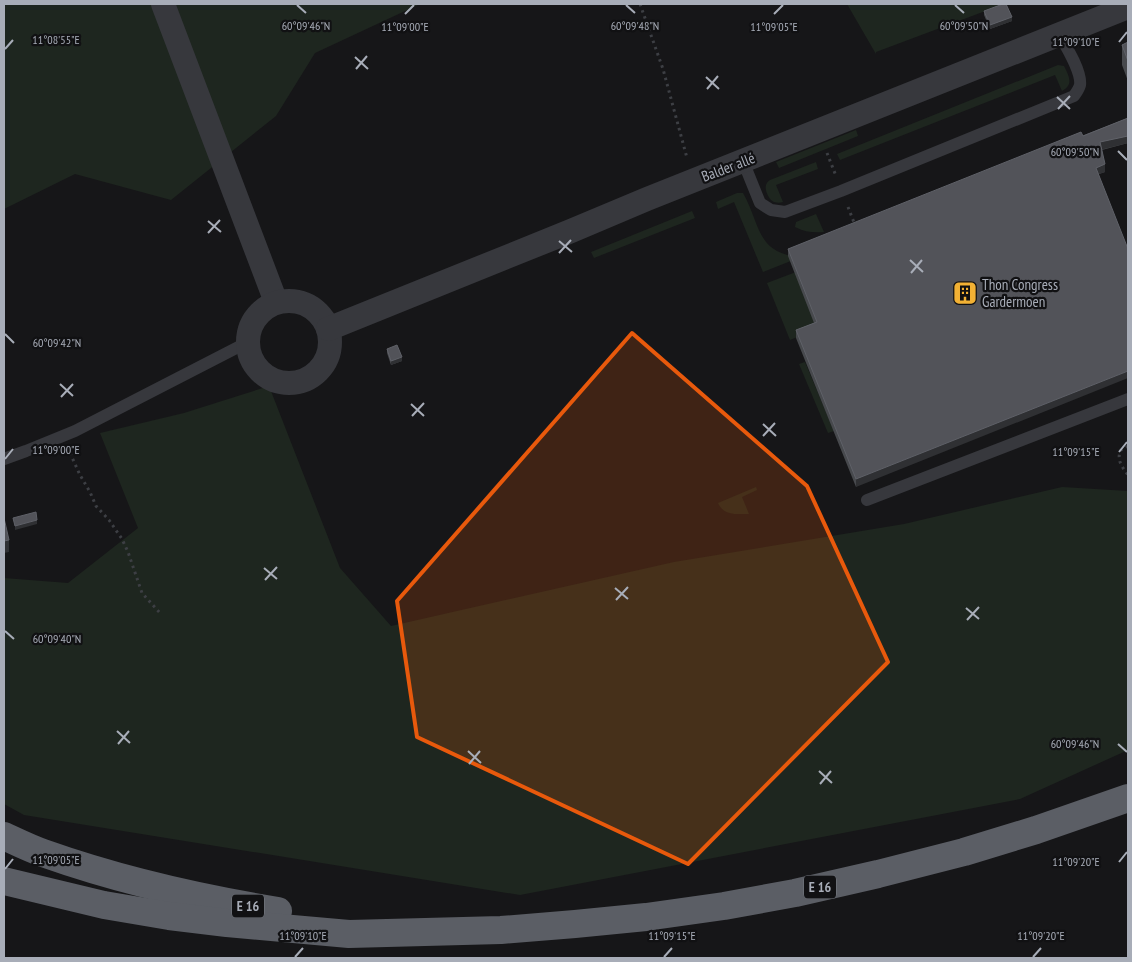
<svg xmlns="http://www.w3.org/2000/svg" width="1132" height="962" viewBox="0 0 1132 962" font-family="'PT Sans Narrow',sans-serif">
	<rect width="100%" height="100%" fill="#161618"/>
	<!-- green -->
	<g fill="#1e261f">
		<path d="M 4,4 L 420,4 L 315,53 L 276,116 L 171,200 L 75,174 L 4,209 Z"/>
		<path d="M 847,4 L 1004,4 L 876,52 L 876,54 Z"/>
		<path d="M 1058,65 L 1064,66 C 1069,76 1074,85 1062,91 L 1055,75 L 840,160 L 837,154 Z"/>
		<path d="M 856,130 L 858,136 L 779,168 L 776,162 Z"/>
		<path d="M 816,162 L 818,169 L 776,185 L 783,202 C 780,203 777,203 774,202 C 769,200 763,188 767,183 C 767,182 769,181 770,180 Z"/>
		<path d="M 737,193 L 743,193 C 761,225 756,254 801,257 L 763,272 L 734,202 L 718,209 L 716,202 Z"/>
		<path d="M 692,211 L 695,218 L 594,258 L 591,252 Z"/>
		<path d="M 816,214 L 824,232 C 813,233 805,232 795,227 L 796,222 Z"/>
		<path d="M 796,272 L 819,328 L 790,340 L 767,283 Z"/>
		<path d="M 805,362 L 834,431 L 828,433 L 799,364 Z"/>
		<path d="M 269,386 L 340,568 L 391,626 L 674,562 L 904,524 L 1062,487 L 1128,491 L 1128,750 L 1020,799 L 520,895 L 24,815 L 4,804 L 4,578 L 68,583 L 138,528 L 100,433 L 184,413 Z"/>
		<path d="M 756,487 L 757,490 L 742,497 L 749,514 C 736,514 724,516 718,503 Z"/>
	</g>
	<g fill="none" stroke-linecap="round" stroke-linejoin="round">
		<!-- path -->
		<g stroke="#3d3f44" stroke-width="3" stroke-dasharray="2.5 4" stroke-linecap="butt">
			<path d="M 640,4 L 663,69 L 687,158"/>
			<path d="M 827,153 L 836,176"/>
			<path d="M 848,207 L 855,225"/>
			<path d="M 1128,446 L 1121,450 C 1116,459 1122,467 1128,475"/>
			<path d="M 70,453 L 80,475 L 90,492 L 96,506 L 109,520 L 122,539 L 128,552 L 142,593 L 160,613"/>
		</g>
		<!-- service -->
		<g stroke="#37383d" stroke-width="12">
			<path d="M 743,161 L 760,203 L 771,210 L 785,212 L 841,191 L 1074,96 C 1076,93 1079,89 1080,85 C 1082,72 1066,46 1059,34"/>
			<path d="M 4,459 L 26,451 L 75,431 L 248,342"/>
			<path d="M 867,500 L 1128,399"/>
		</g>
		<!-- minor -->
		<g stroke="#37383d" stroke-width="24">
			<path d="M 163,4 L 276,302"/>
			<circle cx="289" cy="342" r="41"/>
			<path d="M 328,329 L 571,231 L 647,199 L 1128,7"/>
		</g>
		<!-- trunk -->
		<g stroke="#5b5e65" stroke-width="28">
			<path d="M 4,836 C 17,842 29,848 43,853 C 119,880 198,898 278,911"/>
			<path d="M 4,881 L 104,905 L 169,916 L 227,923 L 349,934 L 501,930 L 575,924 L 646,917 L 724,906 L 795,893 L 878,874 L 964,852 L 1036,830 L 1128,798"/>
		</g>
	</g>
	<!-- wall -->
	<g fill="#47494d">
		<path d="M 984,11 L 1012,21 L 990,29 L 984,15 Z"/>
		<path d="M 1128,42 L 1128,81 L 1122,65 L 1122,45 Z"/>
		<path d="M 1128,118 L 1128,143 L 1102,150 L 1105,172 L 1099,174 L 856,487 L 796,338 L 796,330 L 814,323 L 788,256 L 788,249 Z"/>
		<path d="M 387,349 L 402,361 L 391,365 L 387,353 Z"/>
	</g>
	<!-- shaded-wall -->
	<g fill="#2f3033">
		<path d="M 1012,17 L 1012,21 L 990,29 L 990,25 Z"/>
		<path d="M 1128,136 L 1128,143 L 1100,150 L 1100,142 Z"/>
		<path d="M 1105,164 L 1105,172 L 1096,175 L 1096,168 Z"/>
		<path d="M 402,357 L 402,361 L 391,365 L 391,361 Z"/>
		<path d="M 1128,371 L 1128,378 L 856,487 L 856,479 Z"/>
		<path d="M 37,520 L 37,524 L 15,530 L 15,526 Z"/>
		<path d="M 9,540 L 9,552 L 4,553 L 4,541 Z"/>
	</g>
	<!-- building -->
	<g fill="#525359" stroke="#5f6168">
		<path d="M 1003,4 L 1006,4 L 1012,17 L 990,25 L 984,11 Z"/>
		<path d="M 1128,42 L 1128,61 L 1122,45 Z"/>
		<path d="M 1128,118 L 1128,136 L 1100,142 L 1105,164 L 1096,168 L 1128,249 L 1128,371 L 856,479 L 796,330 L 817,322 L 788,249 L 1081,132 L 1083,136 Z"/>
		<path d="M 397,345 L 402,357 L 391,361 L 387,349 Z"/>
		<path d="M 36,512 L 37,520 L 15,526 L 13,518 Z"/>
		<path d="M 4,518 L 9,540 L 4,541 Z"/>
	</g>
	<!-- marked area -->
	<path fill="#e8590c" fill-opacity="0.2" stroke="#e8590c" stroke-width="4" stroke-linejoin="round" d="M 632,333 L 807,486 L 888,662 L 688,864 L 417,737 L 397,601 Z"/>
	<!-- ticks -->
	<path fill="none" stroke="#a8adb8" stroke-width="2" d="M 297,5 L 306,13M 626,5 L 635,13M 955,5 L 964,13M 405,14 L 414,5M 774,14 L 783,5M 1119,42 L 1127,32M 5,49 L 13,40M 355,57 L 368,69M 356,69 L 367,56M 706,77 L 719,89M 707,89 L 718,76M 1057,97 L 1070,109M 1058,109 L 1070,96M 1118,151 L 1127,160M 208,221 L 221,232M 208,233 L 220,220M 559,241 L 572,252M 559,253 L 571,240M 910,260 L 923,272M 911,273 L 922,260M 5,334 L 14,343M 60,384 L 73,396M 61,397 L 73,384M 411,404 L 424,416M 412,416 L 424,403M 763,424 L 776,436M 763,436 L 775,423M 1119,452 L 1127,442M 5,459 L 13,449M 264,568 L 277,579M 265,580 L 277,567M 615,588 L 628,599M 616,600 L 628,587M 966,608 L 979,619M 967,620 L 979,607M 5,631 L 14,639M 117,731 L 130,743M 118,744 L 129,731M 1118,744 L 1127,752M 468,751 L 481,763M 469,764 L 480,751M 819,771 L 832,783M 820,784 L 831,771M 1119,862 L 1127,852M 5,869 L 13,859M 295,957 L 303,948M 664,957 L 672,948M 1033,957 L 1041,948"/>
	<!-- icons -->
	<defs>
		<g id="building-square" transform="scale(1.25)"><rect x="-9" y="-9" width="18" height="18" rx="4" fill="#f2b134" stroke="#111113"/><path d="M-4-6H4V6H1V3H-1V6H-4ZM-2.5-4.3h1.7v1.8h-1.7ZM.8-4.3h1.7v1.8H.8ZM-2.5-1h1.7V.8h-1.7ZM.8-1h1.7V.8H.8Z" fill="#111"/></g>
	</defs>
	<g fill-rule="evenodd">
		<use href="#building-square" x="965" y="293"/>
	</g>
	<g text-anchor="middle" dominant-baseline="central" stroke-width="4.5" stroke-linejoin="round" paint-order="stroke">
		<!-- shield labels -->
		<g fill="#111113" stroke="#7b7e86" stroke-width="1">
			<rect x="804" y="875.5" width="32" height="23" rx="4"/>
			<rect x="232" y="894.5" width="32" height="23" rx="4"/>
		</g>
		<g font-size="14" font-weight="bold" fill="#a8adb8">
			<text x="820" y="887">E 16</text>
			<text x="248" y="906">E 16</text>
		</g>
		<!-- street labels -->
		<g font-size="15" fill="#a8adb8" stroke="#111113">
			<text transform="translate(728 167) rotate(-21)">Balder allé</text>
		</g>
		<!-- poi labels -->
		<g font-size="15" fill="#a8adb8" stroke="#111113" text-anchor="start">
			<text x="982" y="284">Thon Congress<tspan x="982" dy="17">Gardermoen</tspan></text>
		</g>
	</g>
	<g font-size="12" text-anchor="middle" fill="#a8adb8" stroke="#111113" stroke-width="4.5" stroke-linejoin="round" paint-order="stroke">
		<text x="306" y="30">60°09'46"N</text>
		<text x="635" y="30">60°09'48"N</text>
		<text x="964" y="30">60°09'50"N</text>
		<text x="405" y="31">11°09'00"E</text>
		<text x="774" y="31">11°09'05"E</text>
		<text x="56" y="44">11°08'55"E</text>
		<text x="1076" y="46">11°09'10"E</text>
		<text x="1075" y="156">60°09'50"N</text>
		<text x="57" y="347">60°09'42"N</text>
		<text x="56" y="454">11°09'00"E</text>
		<text x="1076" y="456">11°09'15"E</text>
		<text x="57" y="643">60°09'40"N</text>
		<text x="1075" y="748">60°09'46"N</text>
		<text x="56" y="864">11°09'05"E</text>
		<text x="1076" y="866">11°09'20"E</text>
		<text x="303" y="940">11°09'10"E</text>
		<text x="672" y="940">11°09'15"E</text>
		<text x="1041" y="940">11°09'20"E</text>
	</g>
	<!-- border -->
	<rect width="1132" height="962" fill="none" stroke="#a8adb8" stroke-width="10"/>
</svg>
